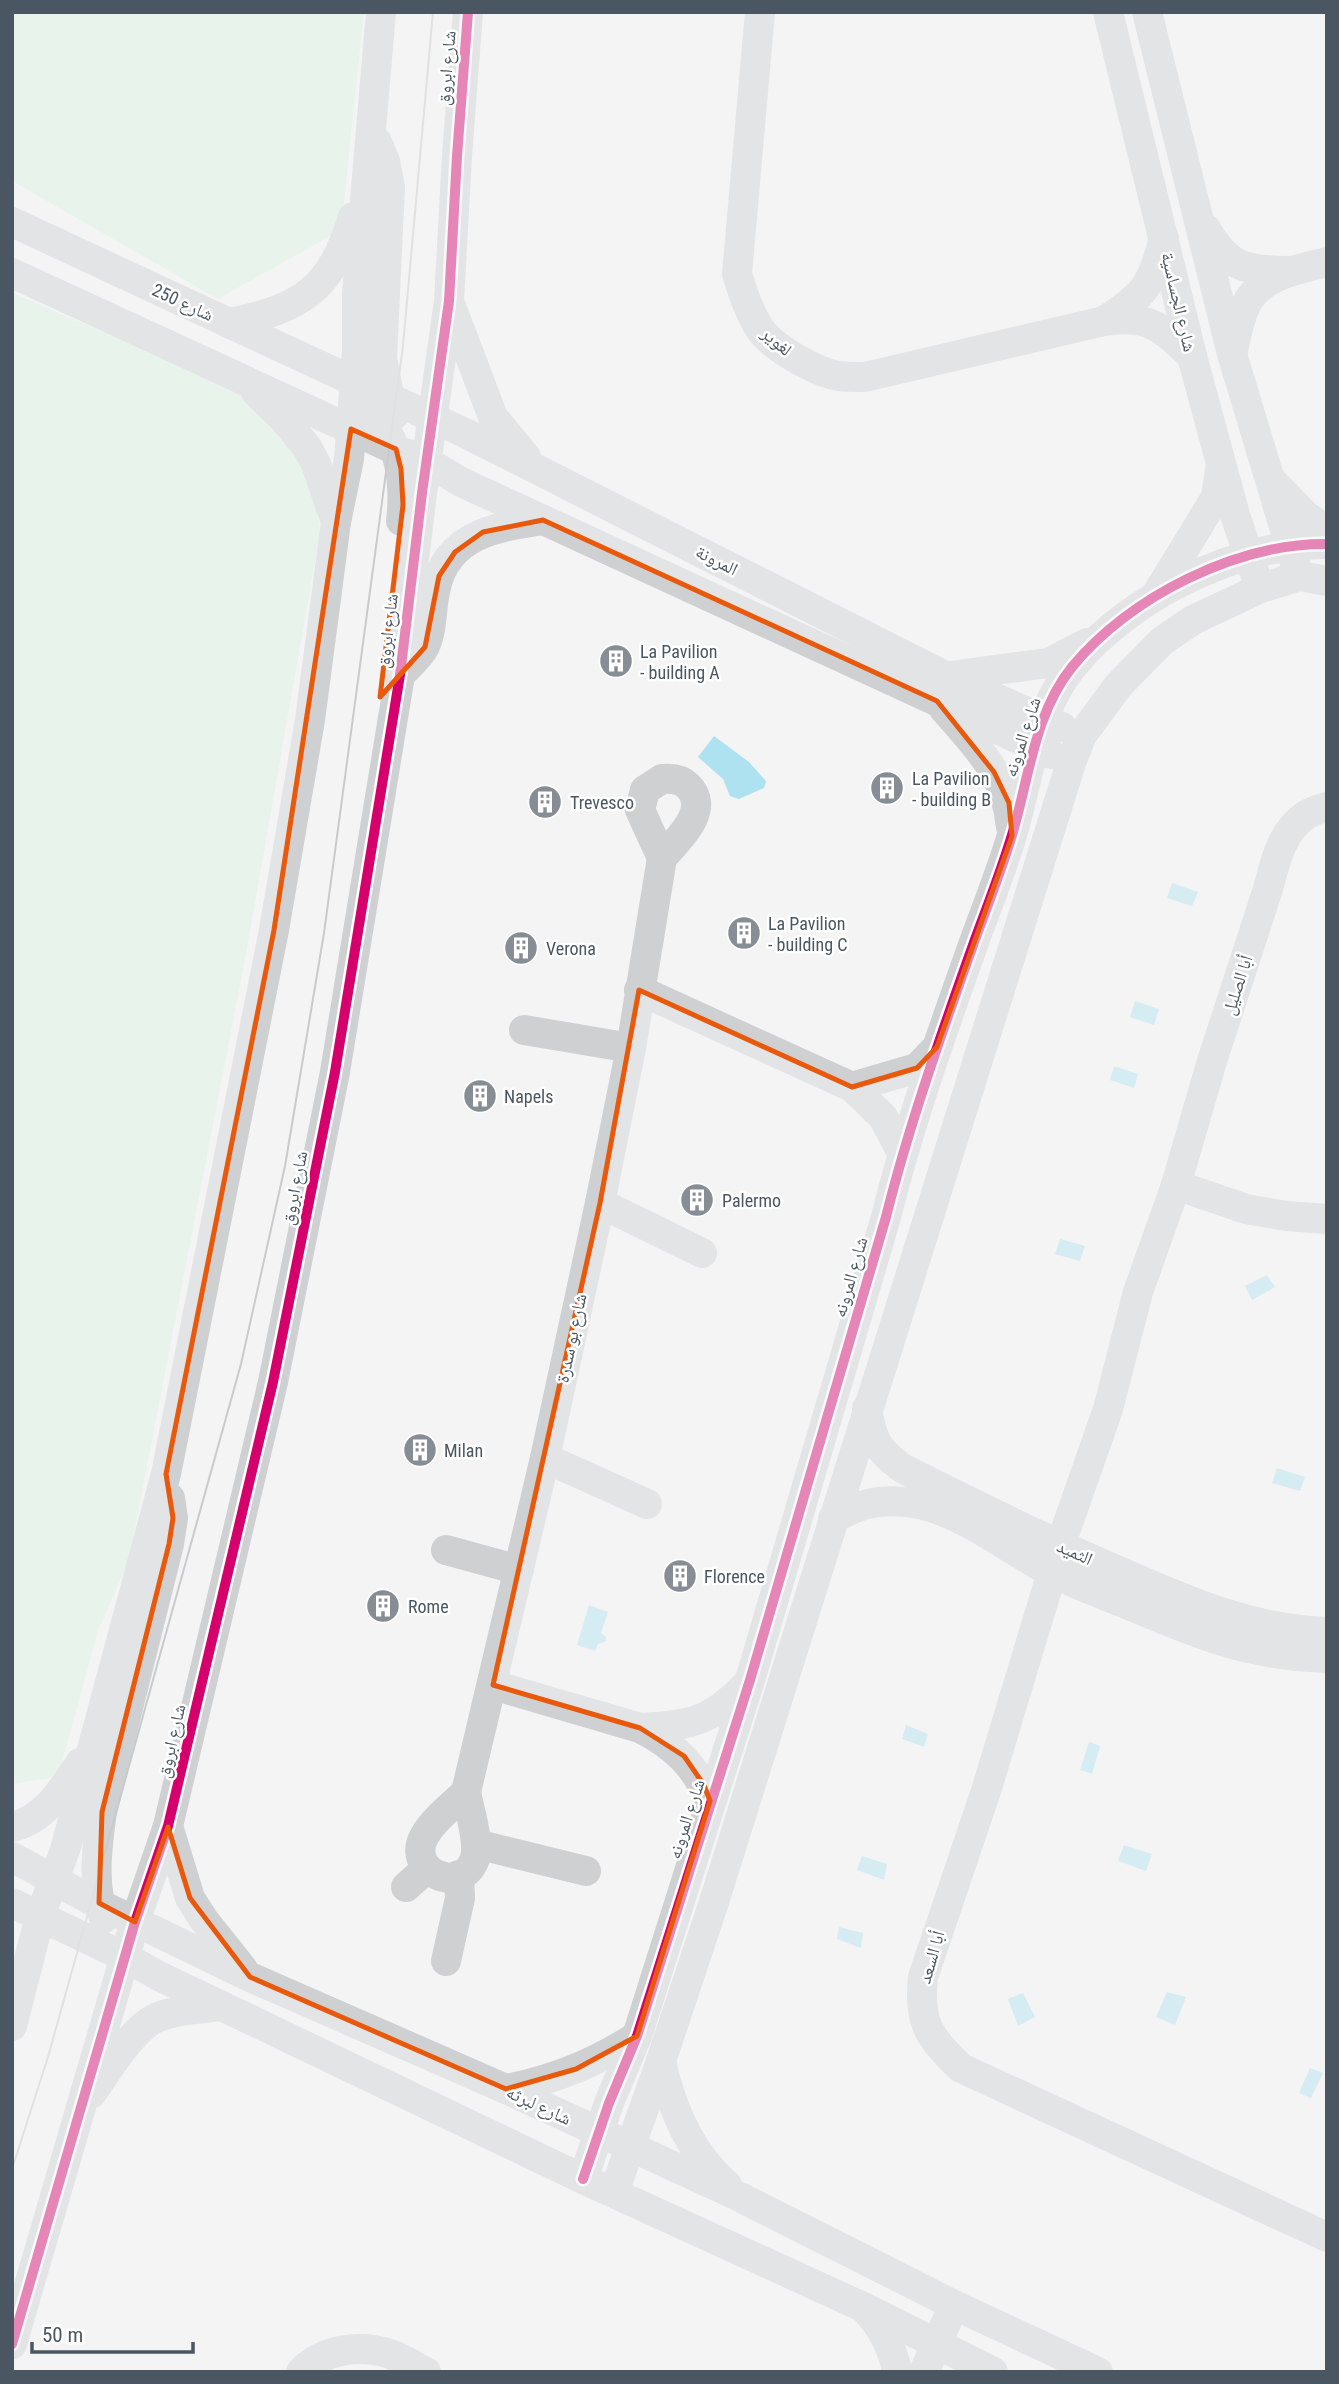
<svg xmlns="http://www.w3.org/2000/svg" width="1339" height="2384" viewBox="0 0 1339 2384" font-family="'Roboto Condensed','Noto Naskh Arabic',sans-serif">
	<rect width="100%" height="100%" fill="#f4f4f4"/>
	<!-- green -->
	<g fill="#d9f2e3">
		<path d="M 12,12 L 364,12 L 341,230 L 218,299 L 12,181 Z"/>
		<path d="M 12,293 L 228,385 L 274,419 L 313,486 L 320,533 L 246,954 L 131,1549 L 126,1567 L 98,1631 L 60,1770 L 50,1778 L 12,1784 Z"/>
	</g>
	<!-- water -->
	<g fill="#aee2f0">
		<path d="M 714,736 L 749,762 L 766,781 L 764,788 L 739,799 L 730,796 L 723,779 L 698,757 Z"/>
		<path d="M 1172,883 L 1198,892 L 1192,906 L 1167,898 Z"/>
		<path d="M 1135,1001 L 1159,1009 L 1154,1025 L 1130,1017 Z"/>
		<path d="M 1114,1066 L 1138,1074 L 1134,1088 L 1110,1080 Z"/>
		<path d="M 1060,1239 L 1085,1246 L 1080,1261 L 1055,1254 Z"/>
		<path d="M 1267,1275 L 1275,1287 L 1252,1300 L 1245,1286 Z"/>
		<path d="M 1277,1468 L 1305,1477 L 1300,1491 L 1272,1483 Z"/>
		<path d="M 589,1605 L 608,1612 L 601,1633 L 606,1637 L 606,1641 L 598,1644 L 595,1651 L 577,1645 Z"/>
		<path d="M 906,1725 L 928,1734 L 924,1747 L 902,1739 Z"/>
		<path d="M 1089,1742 L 1100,1746 L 1092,1774 L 1080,1770 Z"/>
		<path d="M 1124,1845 L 1152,1854 L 1146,1871 L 1118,1861 Z"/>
		<path d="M 862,1856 L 887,1864 L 884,1880 L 857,1870 Z"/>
		<path d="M 839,1927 L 863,1933 L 861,1948 L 837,1939 Z"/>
		<path d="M 1167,1992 L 1186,1997 L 1175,2025 L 1156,2017 Z"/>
		<path d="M 1023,1993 L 1035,2017 L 1018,2026 L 1008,1999 Z"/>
		<path d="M 1310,2068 L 1323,2073 L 1311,2098 L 1299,2093 Z"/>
	</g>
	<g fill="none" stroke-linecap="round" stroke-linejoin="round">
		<!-- minor -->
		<g stroke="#ced0d2" stroke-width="30">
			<path d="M 760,12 L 737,274 C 743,293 749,312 760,329 C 773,348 816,372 838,376 C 847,377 856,377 865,377 L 1104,321 C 1148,314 1161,327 1192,356"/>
			<path d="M 1108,12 L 1192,356 L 1235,515 L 1255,574"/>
			<path d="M 1147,12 L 1232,354 L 1295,563"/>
			<path d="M 377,142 L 385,161 L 390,187 L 382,358 L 390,400 L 395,414"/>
			<path d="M 12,222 L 465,433 L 947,677 L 1062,727"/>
			<path d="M 1206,229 C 1229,269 1246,270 1289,271"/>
			<path d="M 12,273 L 389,447 L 426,461 L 461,482 L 1051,754"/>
			<path d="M 451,306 L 493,417 L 526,457"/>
			<path d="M 1104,321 C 1145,295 1152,285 1164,238"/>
			<path d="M 228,323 C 301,309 331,290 353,217"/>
			<path d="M 1233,350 C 1237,335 1239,317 1247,303 C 1262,275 1299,269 1327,262"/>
			<path d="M 358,386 C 391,433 408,461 401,521"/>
			<path d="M 256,392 L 282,417 L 307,447 L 316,464 L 336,522"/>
			<path d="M 1273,482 L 1305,515 L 1327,531"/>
			<path d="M 1158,592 L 1216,497 L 1220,470"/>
			<path d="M 400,675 C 407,667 420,657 425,646 C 433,629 431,606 436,587 C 448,534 497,527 543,520"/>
			<path d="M 950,676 L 1048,663 L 1087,643"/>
			<path d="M 944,709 C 977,747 1006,774 1011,827"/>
			<path d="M 662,779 C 671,778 681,779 688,786 C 712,810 677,840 662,858 L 640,810 L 645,790 Z"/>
			<path d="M 1327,807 C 1320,809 1312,811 1306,815 C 1281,832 1275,862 1268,889 L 1212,1061 L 1176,1185 L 1138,1292 L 1108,1409 L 1060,1546 L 986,1791 L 923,1977 C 918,2023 929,2037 961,2068 L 1327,2237"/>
			<path d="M 639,990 L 852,1087 L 883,1117 L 902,1153"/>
			<path d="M 524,1030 L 631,1048"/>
			<path d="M 852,1087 L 917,1068 L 937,1047"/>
			<path d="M 1176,1185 L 1246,1209 L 1286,1216 L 1327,1219"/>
			<path d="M 600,1203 L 702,1253"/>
			<path d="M 867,1408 C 872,1439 876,1449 902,1468 C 971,1503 1042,1538 1114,1569 C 1185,1600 1248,1629 1327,1632"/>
			<path d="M 545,1458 L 647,1504"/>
			<path d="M 833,1519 C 860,1503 882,1498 914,1503 C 964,1512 1007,1549 1051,1572 C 1074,1584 1100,1593 1124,1603 C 1194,1633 1248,1656 1327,1658"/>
			<path d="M 446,1550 L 519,1570"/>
			<path d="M 493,1685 L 640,1728 C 674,1745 696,1766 710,1801"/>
			<path d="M 640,1728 C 692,1725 711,1722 748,1683"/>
			<path d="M 466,1792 L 545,1458 L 600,1203 L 631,1048 L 662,858"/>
			<path d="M 466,1792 C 469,1809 481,1845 474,1861 C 459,1896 404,1870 425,1835 C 434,1819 453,1805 466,1792 Z"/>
			<path d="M 168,1826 L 190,1898 L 204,1920 L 243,1969"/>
			<path d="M 12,1827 C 45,1819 63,1789 80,1763"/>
			<path d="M 476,1844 L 586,1871"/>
			<path d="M 12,1857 L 91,1900 L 250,1977 L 506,2089 L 740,2197 L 954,2305 L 1098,2372"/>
			<path d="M 406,1887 L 426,1869"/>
			<path d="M 12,1903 L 125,1957 L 159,1976 L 583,2179 L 863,2307 L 993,2372"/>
			<path d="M 104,1918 C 92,1884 97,1847 102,1812 L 169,1544 L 173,1518 L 170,1498"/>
			<path d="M 446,1961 L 460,1898 L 459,1875"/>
			<path d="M 12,2026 L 40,1916 L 65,1850 L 166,1474 L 274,930 L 310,720 L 336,522 L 349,459 L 357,352 L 357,294 L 381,12"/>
			<path d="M 661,2061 C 671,2108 690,2153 727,2185"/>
			<path d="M 506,2089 C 554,2080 596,2063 637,2036"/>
			<path d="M 91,2094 C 107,2072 132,2029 156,2018 C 176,2009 201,2009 222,2006"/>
			<path d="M 583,2179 L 609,2103 L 637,2036 L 750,1680 L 886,1217 C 909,1125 941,1035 973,945 C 986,909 1001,872 1012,835 C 1029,779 1034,714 1072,667 C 1129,597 1237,543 1327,544"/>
			<path d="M 614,2192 L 661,2061 L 713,1905 L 1071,763 L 1082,735 L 1118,686 L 1162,641 L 1193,620 L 1261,588 L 1300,576 L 1327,581"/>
			<path d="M 865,2309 C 882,2327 893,2348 897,2372"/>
			<path d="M 12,2344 L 135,1922 L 168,1826 L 273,1382 L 335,1072 L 400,675 L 422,493 L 449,301 L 457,156 L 468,12"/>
			<path d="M 301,2372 C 323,2349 360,2344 390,2354 C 402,2358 414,2366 426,2372"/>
			<path d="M 924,2372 L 954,2305"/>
		</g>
		<!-- tram -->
		<path stroke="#c9cacc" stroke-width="2" d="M 12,2169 L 48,2057 L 241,1364 L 285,1166 L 324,933 L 403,346 L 433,12"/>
		<!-- cycleway casing -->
		<g stroke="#fff" stroke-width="15">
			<g id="cycleway">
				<path d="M 583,2179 L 609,2103 L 637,2036 L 750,1680 L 886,1217 C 909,1125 941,1035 973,945 C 986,909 1001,872 1012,835 C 1029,779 1034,714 1072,667 C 1129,597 1237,543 1327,544"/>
				<path d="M 12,2344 L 135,1922 L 168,1826 L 273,1382 L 335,1072 L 400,675 L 422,493 L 449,301 L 457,156 L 468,12"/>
			</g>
		</g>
		<!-- cycleway -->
		<use href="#cycleway" stroke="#d6006c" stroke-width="10"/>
	</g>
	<!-- marked area -->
	<path d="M0 0H1339V2384H0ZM 351,429 L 396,449 L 401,469 L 403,505 L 380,697 L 425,647 L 439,576 L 455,552 L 483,532 L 543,520 L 937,701 L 994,772 L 1009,803 L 1012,836 L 937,1047 L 917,1068 L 852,1087 L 639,990 L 600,1203 L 493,1685 L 640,1728 L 684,1756 L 704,1785 L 710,1801 L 637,2036 L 576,2069 L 506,2089 L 250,1977 L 190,1898 L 168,1827 L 135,1922 L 99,1903 L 102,1812 L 169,1544 L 173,1518 L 166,1474 L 274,930 Z" fill="#f4f4f4" fill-opacity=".55" fill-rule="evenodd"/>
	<path fill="none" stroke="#e8590c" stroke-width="5" stroke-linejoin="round" d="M 351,429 L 396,449 L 401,469 L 403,505 L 380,697 L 425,647 L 439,576 L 455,552 L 483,532 L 543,520 L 937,701 L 994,772 L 1009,803 L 1012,836 L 937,1047 L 917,1068 L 852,1087 L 639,990 L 600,1203 L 493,1685 L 640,1728 L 684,1756 L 704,1785 L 710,1801 L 637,2036 L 576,2069 L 506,2089 L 250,1977 L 190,1898 L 168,1827 L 135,1922 L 99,1903 L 102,1812 L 169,1544 L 173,1518 L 166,1474 L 274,930 Z"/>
	<!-- icons -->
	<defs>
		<g id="building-disc" transform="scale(1.75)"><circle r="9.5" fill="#868d94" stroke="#fff"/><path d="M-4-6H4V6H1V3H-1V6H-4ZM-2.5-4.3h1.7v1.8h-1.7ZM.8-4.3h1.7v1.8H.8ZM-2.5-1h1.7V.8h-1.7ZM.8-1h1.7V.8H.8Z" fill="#fff"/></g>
	</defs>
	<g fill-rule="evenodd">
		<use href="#building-disc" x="616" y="661"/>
		<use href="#building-disc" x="887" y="788"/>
		<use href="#building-disc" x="545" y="802"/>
		<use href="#building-disc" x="744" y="933"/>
		<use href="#building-disc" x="521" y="948"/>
		<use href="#building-disc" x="480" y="1096"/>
		<use href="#building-disc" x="697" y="1200"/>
		<use href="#building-disc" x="420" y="1450"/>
		<use href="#building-disc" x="680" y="1576"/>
		<use href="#building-disc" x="383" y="1606"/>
	</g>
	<g text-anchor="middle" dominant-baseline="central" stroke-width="5" stroke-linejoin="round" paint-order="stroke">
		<!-- street labels -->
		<g font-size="18" fill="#4a5661" stroke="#fff">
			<text transform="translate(446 68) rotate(-85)">شارع ابروق</text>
			<text transform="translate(183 302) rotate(25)">شارع 250</text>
			<text transform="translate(1179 302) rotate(77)">شارع الجساسية</text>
			<text transform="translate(777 341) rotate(40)">لغوير</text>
			<text transform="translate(717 560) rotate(27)">المرونة</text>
			<text transform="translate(387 631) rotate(-83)">شارع ابروق</text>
			<text transform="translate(1022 737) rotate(-72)">شارع المرونه</text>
			<text transform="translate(1237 985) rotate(-72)">أبا الصليل</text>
			<text transform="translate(294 1188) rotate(-79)">شارع ابروق</text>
			<text transform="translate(850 1277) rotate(-74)">شارع المرونه</text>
			<text transform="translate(571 1338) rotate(-78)">شارع بو سدرة</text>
			<text transform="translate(1075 1552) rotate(24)">الثميد</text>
			<text transform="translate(171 1741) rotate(-77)">شارع ابروق</text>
			<text transform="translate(686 1819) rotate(-72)">شارع المرونه</text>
			<text transform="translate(931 1957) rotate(-74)">أبا السعد</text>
			<text transform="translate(539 2105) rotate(25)">شارع لبرثه</text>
		</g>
		<!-- poi labels -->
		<g font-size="18" fill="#4a5661" stroke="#fff" text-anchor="start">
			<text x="640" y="651">La Pavilion<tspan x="640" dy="21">- building A</tspan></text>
			<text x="912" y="778">La Pavilion<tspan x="912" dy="21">- building B</tspan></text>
			<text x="570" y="802">Trevesco</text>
			<text x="768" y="923">La Pavilion<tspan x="768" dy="21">- building C</tspan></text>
			<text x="546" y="948">Verona</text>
			<text x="504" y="1096">Napels</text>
			<text x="722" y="1200">Palermo</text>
			<text x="444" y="1450">Milan</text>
			<text x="704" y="1576">Florence</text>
			<text x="408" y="1606">Rome</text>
		</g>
	</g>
	<!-- border -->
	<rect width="1339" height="2384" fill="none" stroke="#4a5661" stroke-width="28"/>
	<!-- scale -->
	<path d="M32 2342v10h161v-10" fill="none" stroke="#4a5661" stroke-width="3.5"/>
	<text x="42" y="2342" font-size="21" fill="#4a5661" stroke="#ffffff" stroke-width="5" paint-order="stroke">50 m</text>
</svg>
